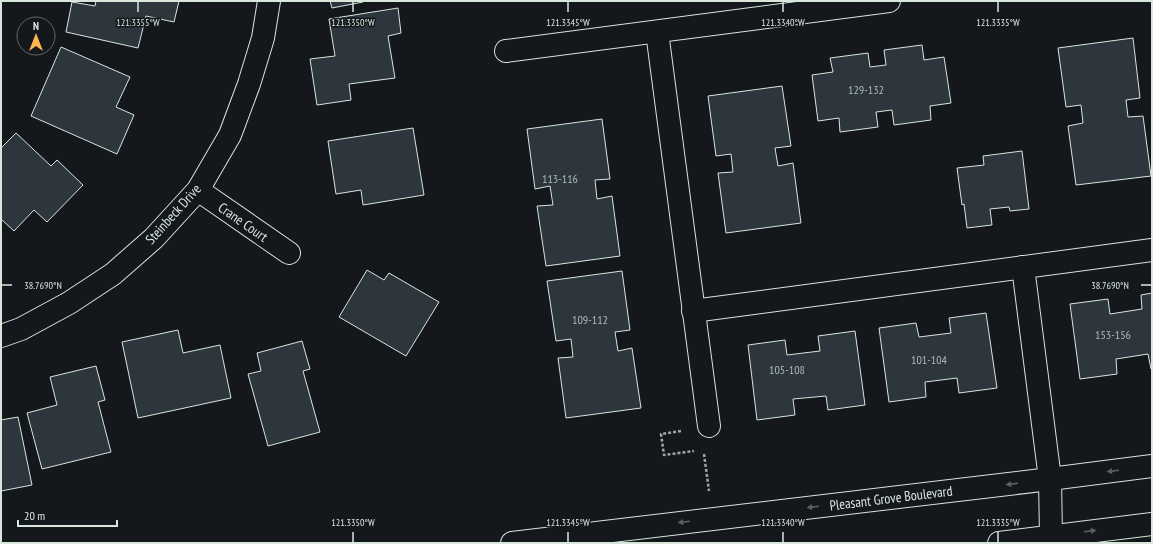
<svg xmlns="http://www.w3.org/2000/svg" width="1153" height="544" viewBox="0 0 1153 544" font-family="'PT Sans Narrow',sans-serif">
	<rect width="100%" height="100%" fill="#14181c"/>
	<!-- building -->
	<g fill="#2c363c" stroke="#d8e6dc">
		<path d="M 96,1 L 179,1 L 174,22 L 146,16 L 138,48 L 66,32 L 72,2 L 95,6 Z"/>
		<path d="M 330,1 L 363,1 L 363,2 L 332,8 Z"/>
		<path d="M 398,8 L 401,33 L 388,36 L 395,78 L 349,84 L 351,100 L 317,105 L 310,59 L 335,56 L 329,19 Z"/>
		<path d="M 1133,38 L 1140,98 L 1126,100 L 1128,117 L 1143,116 L 1151,176 L 1076,185 L 1068,126 L 1083,123 L 1081,105 L 1066,107 L 1058,48 Z"/>
		<path d="M 922,45 L 924,60 L 944,57 L 951,103 L 930,106 L 931,120 L 894,125 L 892,110 L 876,112 L 878,127 L 840,132 L 839,118 L 818,121 L 812,75 L 833,72 L 830,58 L 868,53 L 870,67 L 886,65 L 884,50 Z"/>
		<path d="M 61,47 L 130,77 L 116,107 L 134,115 L 117,154 L 31,116 Z"/>
		<path d="M 782,86 L 791,146 L 775,148 L 778,166 L 793,163 L 801,223 L 726,233 L 718,173 L 733,172 L 731,154 L 716,156 L 708,96 Z"/>
		<path d="M 602,119 L 610,179 L 595,180 L 597,199 L 612,196 L 620,256 L 546,266 L 537,206 L 553,205 L 550,186 L 535,189 L 527,129 Z"/>
		<path d="M 413,128 L 424,195 L 363,205 L 361,190 L 336,194 L 328,141 Z"/>
		<path d="M 16,133 L 51,166 L 57,160 L 83,185 L 47,222 L 34,210 L 14,231 L 1,219 L 1,148 Z"/>
		<path d="M 1022,151 L 1029,209 L 1010,211 L 1009,207 L 990,209 L 992,225 L 967,228 L 964,204 L 962,205 L 957,168 L 984,165 L 983,156 Z"/>
		<path d="M 367,270 L 384,280 L 389,273 L 439,302 L 406,356 L 339,317 Z"/>
		<path d="M 622,271 L 630,330 L 615,332 L 618,351 L 632,348 L 641,408 L 566,418 L 558,358 L 573,357 L 571,339 L 556,341 L 547,281 Z"/>
		<path d="M 1152,293 L 1152,369 L 1151,369 L 1148,354 L 1116,359 L 1117,374 L 1080,379 L 1070,304 L 1108,299 L 1110,314 L 1142,309 L 1141,295 Z"/>
		<path d="M 986,313 L 997,388 L 959,393 L 957,378 L 925,382 L 926,397 L 889,402 L 879,328 L 916,323 L 919,337 L 951,333 L 949,318 Z"/>
		<path d="M 178,330 L 183,353 L 220,345 L 231,398 L 138,418 L 122,342 Z"/>
		<path d="M 855,331 L 865,405 L 828,410 L 826,396 L 793,399 L 795,415 L 757,420 L 748,345 L 785,340 L 787,355 L 820,351 L 818,336 Z"/>
		<path d="M 302,341 L 310,369 L 303,371 L 320,432 L 268,446 L 248,374 L 261,371 L 257,353 Z"/>
		<path d="M 96,366 L 105,400 L 98,402 L 111,452 L 42,469 L 27,413 L 57,405 L 50,377 Z"/>
		<path d="M 18,417 L 32,485 L 1,491 L 1,420 Z"/>
	</g>
	<g fill="none" stroke-linecap="round" stroke-linejoin="round">
		<!-- minor casing -->
		<g stroke="#d8e6dc" stroke-width="24">
			<g id="minor">
				<path d="M 657,32 L 709,426"/>
				<path d="M 506,51 L 889,1"/>
				<path d="M 198,190 L 289,253"/>
				<path d="M 1023,267 L 1050,479 L 1051,536 L 1053,543"/>
				<path d="M 693,311 L 1152,250"/>
				<path d="M 1,336 L 21,329 L 69,303 L 113,274 L 154,238 L 198,190 L 230,135 L 249,84 L 263,38 L 269,1"/>
			</g>
		</g>
		<!-- major casing -->
		<g stroke="#d8e6dc" stroke-width="24">
			<g id="major">
				<path d="M 512,543 L 1050,479 L 1152,466"/>
				<path d="M 999,543 L 1152,524"/>
			</g>
		</g>
		<!-- path -->
		<g stroke="#9da8a2" stroke-width="2.5" stroke-dasharray="3 2" stroke-linecap="butt">
			<path d="M 681,431 L 661,434 L 664,455 L 694,451"/>
			<path d="M 704,454 L 709,491"/>
		</g>
		<!-- minor -->
		<use href="#minor" stroke="#14181c" stroke-width="22"/>
		<!-- major -->
		<use href="#major" stroke="#14181c" stroke-width="22"/>
	</g>
	<!-- one-way arrows -->
	<defs><path id="oneway-solid" d="M-6-.8H1V-3.2L6.5 0L1 3.2V.8H-6Z"/></defs>
	<g fill="#59605f">
		<use href="#oneway-solid" transform="translate(1113 471) rotate(173)"/>
		<use href="#oneway-solid" transform="translate(1012 484) rotate(173)"/>
		<use href="#oneway-solid" transform="translate(813 507) rotate(173)"/>
		<use href="#oneway-solid" transform="translate(684 522) rotate(173)"/>
		<use href="#oneway-solid" transform="translate(1090 531) rotate(-7)"/>
	</g>
	<!-- ticks -->
	<path fill="none" stroke="#d8e6dc" stroke-width="1.5" d="M 138,2 L 138,12M 353,2 L 353,12M 568,2 L 568,12M 783,2 L 783,12M 998,2 L 998,12M 2,285 L 12,285M 1141,285 L 1151,285M 353,532 L 353,542M 568,532 L 568,542M 783,532 L 783,542M 998,532 L 998,542"/>
	<g text-anchor="middle" dominant-baseline="central" stroke-width="3" stroke-linejoin="round" paint-order="stroke">
		<!-- number labels -->
		<g font-size="12" fill="#adbab4">
			<text x="866" y="89">129-132</text>
			<text x="560" y="178">113-116</text>
			<text x="590" y="319">109-112</text>
			<text x="1113" y="334">153-156</text>
			<text x="929" y="359">101-104</text>
			<text x="787" y="369">105-108</text>
		</g>
		<!-- street labels -->
		<g font-size="14" fill="#d8e6dc" stroke="#14181c">
			<text transform="translate(173 214) rotate(-48)">Steinbeck Drive</text>
			<text transform="translate(243 222) rotate(35)">Crane Court</text>
			<text transform="translate(891 498) rotate(-7)">Pleasant Grove Boulevard</text>
		</g>
	</g>
	<g font-size="10" text-anchor="middle" fill="#d8e6dc" stroke="#14181c" stroke-width="3" stroke-linejoin="round" paint-order="stroke">
		<text x="138" y="26">121.3355°W</text>
		<text x="353" y="26">121.3350°W</text>
		<text x="568" y="26">121.3345°W</text>
		<text x="783" y="26">121.3340°W</text>
		<text x="998" y="26">121.3335°W</text>
		<text x="43" y="289">38.7690°N</text>
		<text x="1110" y="289">38.7690°N</text>
		<text x="353" y="526">121.3350°W</text>
		<text x="568" y="526">121.3345°W</text>
		<text x="783" y="526">121.3340°W</text>
		<text x="998" y="526">121.3335°W</text>
	</g>
	<!-- border -->
	<rect width="1153" height="544" fill="none" stroke="#d8e6dc" stroke-width="4"/>
	<!-- north arrow -->
	<g transform="translate(36 36)"><circle r="19" fill="#14181c" stroke="#626a69"/>
	<path d="M0-3L7 15L0 10L-7 15Z" fill="#ffb74d"/>
	<text y="-6" font-size="11" font-weight="bold" text-anchor="middle" fill="#d8e6dc">N</text>
	</g>
	<!-- scale -->
	<path d="M18 520v6h99v-6" fill="none" stroke="#d8e6dc" stroke-width="2"/>
	<text x="24" y="520" font-size="12" fill="#d8e6dc" stroke="#14181c" stroke-width="3" paint-order="stroke">20 m</text>
</svg>
